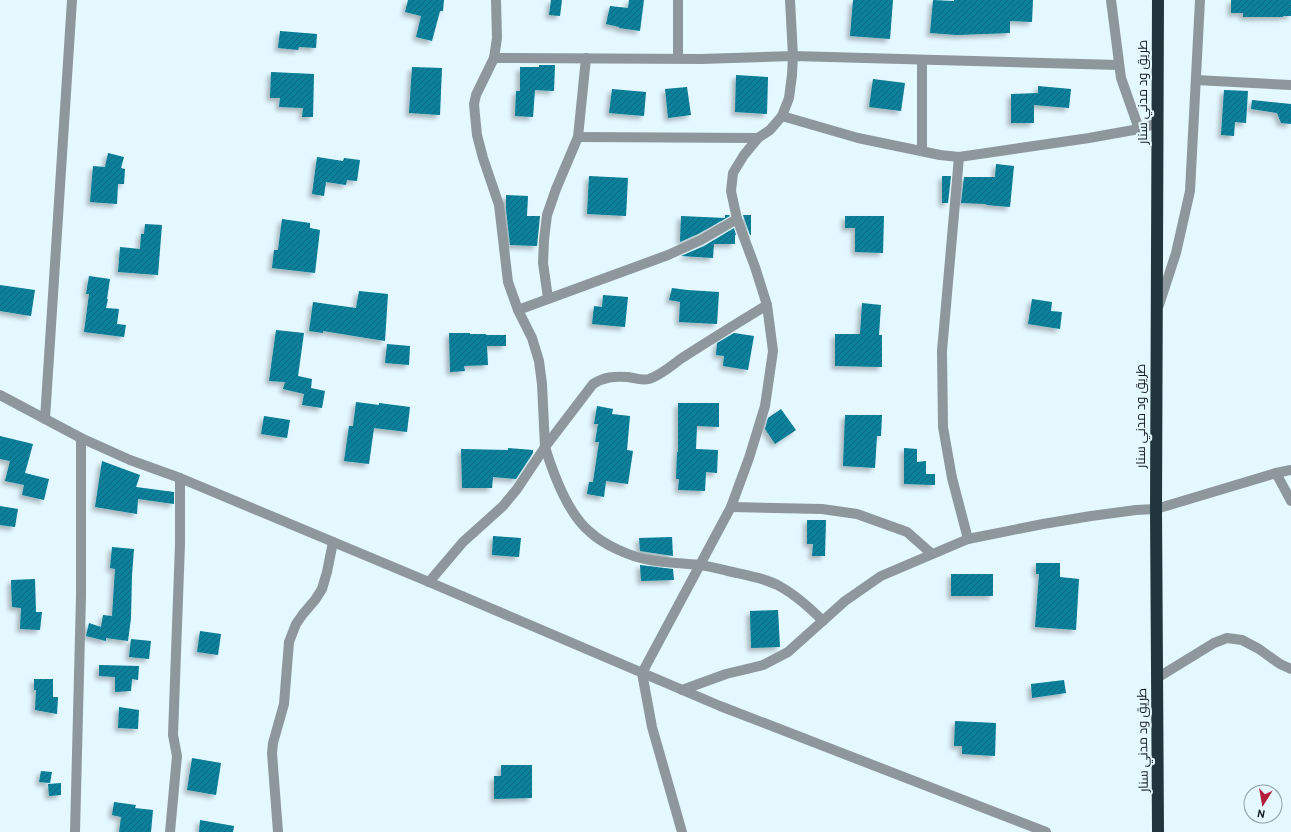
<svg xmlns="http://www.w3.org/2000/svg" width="1291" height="832" viewBox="0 0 1291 832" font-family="Overpass,Cairo,sans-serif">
	<defs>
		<pattern id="building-hatch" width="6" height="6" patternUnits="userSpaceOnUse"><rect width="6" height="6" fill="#07809c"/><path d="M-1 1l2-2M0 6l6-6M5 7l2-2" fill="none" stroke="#07687e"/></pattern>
		<filter id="shadow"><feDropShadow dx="-3.5" dy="3.5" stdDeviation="2" flood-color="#0004"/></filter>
	</defs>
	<rect width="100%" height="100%" fill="#e4f8ff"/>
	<!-- building -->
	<g fill="url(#building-hatch)" filter="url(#shadow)">
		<path d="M 408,0 L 444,0 L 443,11 L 440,11 L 432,41 L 416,37 L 421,16 L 405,12 Z"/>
		<path d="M 551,0 L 562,0 L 560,16 L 549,15 Z"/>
		<path d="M 629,0 L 644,0 L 640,31 L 619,28 L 619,27 L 606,24 L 610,6 L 628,8 Z"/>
		<path d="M 853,0 L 893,0 L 890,39 L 850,36 Z"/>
		<path d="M 933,0 L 954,1 L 954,0 L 1033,0 L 1032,22 L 1010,21 L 1010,33 L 957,35 L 930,33 Z"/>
		<path d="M 1231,0 L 1291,0 L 1291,16 L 1283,16 L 1283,17 L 1243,17 L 1243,13 L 1231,13 Z"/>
		<path d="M 280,31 L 317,34 L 316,48 L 299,47 L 298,50 L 278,48 Z"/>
		<path d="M 539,65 L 555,65 L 554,91 L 535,90 L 533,117 L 515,116 L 516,91 L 520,91 L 520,67 L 539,67 Z"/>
		<path d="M 412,67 L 442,68 L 440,115 L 409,113 Z"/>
		<path d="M 271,72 L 314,74 L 313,117 L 302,117 L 303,108 L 279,107 L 280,98 L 270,98 Z"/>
		<path d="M 736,75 L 768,77 L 767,114 L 735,112 Z"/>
		<path d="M 873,79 L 905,83 L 901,111 L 869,107 Z"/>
		<path d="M 1038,86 L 1071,89 L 1069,108 L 1034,105 L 1034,123 L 1011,123 L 1011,94 L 1038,93 Z"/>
		<path d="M 687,87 L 691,115 L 668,118 L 665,89 Z"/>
		<path d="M 612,89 L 646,92 L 644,116 L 609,113 Z"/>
		<path d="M 1224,90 L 1248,91 L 1246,123 L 1235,122 L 1234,136 L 1221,135 Z"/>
		<path d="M 1252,100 L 1291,104 L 1291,124 L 1281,123 L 1277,113 L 1251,109 Z"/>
		<path d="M 108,153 L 124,157 L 121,168 L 125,169 L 124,184 L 118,184 L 117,204 L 90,202 L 93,166 L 105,167 Z"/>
		<path d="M 317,157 L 343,161 L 344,158 L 360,160 L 357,181 L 347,180 L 346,185 L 326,182 L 324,196 L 312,194 Z"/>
		<path d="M 996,164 L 1014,166 L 1010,207 L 986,205 L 986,204 L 961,203 L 964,177 L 995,177 Z"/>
		<path d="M 589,176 L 628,178 L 626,216 L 587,214 Z"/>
		<path d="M 942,176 L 951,176 L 948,203 L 942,203 Z"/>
		<path d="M 506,195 L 528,196 L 527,216 L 540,216 L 537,246 L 510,245 L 506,209 Z"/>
		<path d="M 725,215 L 729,215 L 730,216 L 698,234 L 680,242 L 681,216 L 725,218 Z"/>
		<path d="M 743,215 L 751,215 L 751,235 L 750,235 Z"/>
		<path d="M 845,216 L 884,216 L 883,253 L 855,252 L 855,228 L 845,228 Z"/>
		<path d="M 282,219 L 310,223 L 310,228 L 320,230 L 315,273 L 272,268 L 274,250 L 278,250 Z"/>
		<path d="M 145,224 L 162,225 L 158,275 L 118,272 L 120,247 L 140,249 L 141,234 L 144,234 Z"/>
		<path d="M 734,228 L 736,235 L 735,235 L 735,244 L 714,244 L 713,258 L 681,256 L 704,246 Z"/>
		<path d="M 89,276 L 110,279 L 107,299 L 108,299 L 106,308 L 119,309 L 117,324 L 126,325 L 124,337 L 84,332 L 89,294 L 86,294 Z"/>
		<path d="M 0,285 L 35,290 L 31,316 L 0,311 Z"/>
		<path d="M 672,288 L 687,290 L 719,292 L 717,324 L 679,322 L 680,302 L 669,300 Z"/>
		<path d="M 359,291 L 388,294 L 385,341 L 323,331 L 323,333 L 309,331 L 313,302 L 356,308 Z"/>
		<path d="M 603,295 L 628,297 L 625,327 L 592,324 L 594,306 L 602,307 Z"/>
		<path d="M 1032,299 L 1052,302 L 1051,311 L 1062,312 L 1060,329 L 1028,324 Z"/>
		<path d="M 862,303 L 881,305 L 879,335 L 882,335 L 882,367 L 835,366 L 835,334 L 860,334 Z"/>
		<path d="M 276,330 L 304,333 L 298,376 L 312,379 L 311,388 L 325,391 L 322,408 L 302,405 L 304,394 L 283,389 L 285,382 L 269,381 Z"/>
		<path d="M 449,333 L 470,333 L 470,334 L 486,334 L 486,335 L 506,335 L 506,346 L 487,346 L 488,365 L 464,366 L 465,371 L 450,372 Z"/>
		<path d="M 734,333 L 754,336 L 748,370 L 723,366 L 724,356 L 716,355 L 717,343 Z"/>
		<path d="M 387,344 L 410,346 L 409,365 L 385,363 Z"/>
		<path d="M 356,402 L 379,405 L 379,403 L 410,407 L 407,432 L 374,428 L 369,464 L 344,461 L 349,426 L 353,426 Z"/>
		<path d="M 678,403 L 719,403 L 719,427 L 697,426 L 696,449 L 718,450 L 717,473 L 706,472 L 705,491 L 678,490 L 679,479 L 676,479 L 677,452 L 678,452 Z"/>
		<path d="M 597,406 L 613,409 L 612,414 L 630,416 L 627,450 L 633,451 L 628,484 L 606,481 L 604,497 L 587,494 L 589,482 L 593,482 L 599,442 L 595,442 L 598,424 L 594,424 Z"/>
		<path d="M 781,409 L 796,430 L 775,444 L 765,429 L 768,418 Z"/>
		<path d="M 845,415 L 882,415 L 881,436 L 877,436 L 875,468 L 843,466 Z"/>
		<path d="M 264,416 L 290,420 L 287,438 L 261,434 Z"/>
		<path d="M 0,436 L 33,444 L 25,473 L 49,479 L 44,500 L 22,495 L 24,485 L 5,481 L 10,461 L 0,459 Z"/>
		<path d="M 508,448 L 533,450 L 533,453 L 516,479 L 493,477 L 492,488 L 462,488 L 461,449 L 508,450 Z"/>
		<path d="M 904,448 L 917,449 L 917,462 L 926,461 L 926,474 L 935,474 L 935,485 L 904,484 Z"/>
		<path d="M 102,461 L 140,475 L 136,487 L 174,492 L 174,504 L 138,499 L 137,514 L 95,507 Z"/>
		<path d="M 0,506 L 18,509 L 15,527 L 0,525 Z"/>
		<path d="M 807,520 L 826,520 L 825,556 L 812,556 L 813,544 L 807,544 Z"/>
		<path d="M 493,536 L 521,538 L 519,557 L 492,555 Z"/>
		<path d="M 672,537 L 673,556 L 640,551 L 639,538 Z"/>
		<path d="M 112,547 L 134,549 L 132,575 L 131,618 L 128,641 L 106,638 L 106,641 L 86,636 L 89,623 L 101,627 L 103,615 L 112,616 L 115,569 L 110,568 Z"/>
		<path d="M 1036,563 L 1060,563 L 1060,577 L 1079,579 L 1076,630 L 1035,627 L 1039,574 L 1036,574 Z"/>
		<path d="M 640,565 L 673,569 L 674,580 L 641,581 Z"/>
		<rect x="951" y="574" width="42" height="22"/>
		<path d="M 35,579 L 36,612 L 42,612 L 40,630 L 20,629 L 21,608 L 12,607 L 11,580 Z"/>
		<path d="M 778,610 L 780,647 L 751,648 L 750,611 Z"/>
		<path d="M 200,631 L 221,634 L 218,655 L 197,652 Z"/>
		<path d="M 131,639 L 151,641 L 149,659 L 129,657 Z"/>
		<path d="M 99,665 L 139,666 L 138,680 L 132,679 L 131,691 L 115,692 L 115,677 L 99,676 Z"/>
		<path d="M 34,679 L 53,679 L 53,697 L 58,697 L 57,714 L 35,710 L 36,690 L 34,690 Z"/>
		<path d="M 1064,680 L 1066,693 L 1032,698 L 1031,684 Z"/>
		<path d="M 119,707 L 139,710 L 138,729 L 118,728 Z"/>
		<path d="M 955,721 L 996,723 L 995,756 L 962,754 L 962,746 L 954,746 Z"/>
		<path d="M 192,758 L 221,763 L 216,795 L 187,790 Z"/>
		<path d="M 501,765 L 532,765 L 532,798 L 494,799 L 494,776 L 501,776 Z"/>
		<path d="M 41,771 L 52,772 L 50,783 L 39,782 Z"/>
		<path d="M 61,783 L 61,795 L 49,796 L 48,784 Z"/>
		<path d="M 114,802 L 136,805 L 135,808 L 153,810 L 151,832 L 119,832 L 121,817 L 112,815 Z"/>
		<path d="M 200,820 L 234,826 L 233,832 L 199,832 Z"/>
	</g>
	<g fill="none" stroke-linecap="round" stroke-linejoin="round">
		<!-- minor -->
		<g stroke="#8e989c" stroke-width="10">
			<path d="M 678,0 L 678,58"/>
			<path d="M 1111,0 L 1121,78 L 1139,129"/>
			<path d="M 494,58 L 701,59 L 793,56 L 1119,65"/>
			<path d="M 1196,80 L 1291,85"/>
			<path d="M 782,116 L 858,138 L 940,155 L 959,157 L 1089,138 L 1139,129 L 1158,123"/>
			<path d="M 578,137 L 758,138"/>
			<path d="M 922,151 L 922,60"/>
			<path d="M 959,157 L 942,351 L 943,427 L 952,478 L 968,539"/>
			<path d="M 548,298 L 543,263 L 544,240 L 547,215 L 556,189 L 578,137 L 586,58"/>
			<path d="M 767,305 C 739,322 710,340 682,358 C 672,365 661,375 649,379 C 641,381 635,378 628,377 C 614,376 604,377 593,384 L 545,447 C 553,473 568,514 590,532 C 604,545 631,557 650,560 C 666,563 682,563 699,565 C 709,566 719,569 728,571 C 745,575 766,578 781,587 C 797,596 810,608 823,621"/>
			<path d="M 1159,305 L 1176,253 L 1190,191 L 1200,0"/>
			<path d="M 518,310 L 668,255 L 701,240 L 737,219"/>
			<path d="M 0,395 L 81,438 L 130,460 L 180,478 L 429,582 L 720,706 L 1046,832"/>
			<path d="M 45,419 L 72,0"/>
			<path d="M 1276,473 L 1291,501"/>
			<path d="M 731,507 L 822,509 L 857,514 L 907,532 L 932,554"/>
			<path d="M 429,582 L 463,542 L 503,506 L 517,489 L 545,447 L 542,384 L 539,361 L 532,338 L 518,310 L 508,282 L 499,205 L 483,158 L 477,135 L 475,115 L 474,104 L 476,95 L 494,58 L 497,38 L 496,0"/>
			<path d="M 1157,678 L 1214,643 L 1227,638 L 1242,640 L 1259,649 L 1280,664 L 1291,669"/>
			<path d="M 682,690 L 726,674 L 763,665 L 788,652 L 845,601 L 881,576 L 968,539 L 1043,524 L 1091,516 L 1136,510 L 1156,509 L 1276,473 L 1291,470"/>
			<path d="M 75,832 L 81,596 L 81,438"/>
			<path d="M 170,832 L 177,756 L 173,735 L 180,544 L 180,478"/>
			<path d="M 278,832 L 272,753 L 273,743 L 284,704 L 289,642 L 296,624 L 303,614 L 315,600 L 322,589 L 327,572 L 333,542"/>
			<path d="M 682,832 L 652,727 L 642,673 L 731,507 L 749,458 L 765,406 L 773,351 L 767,305 L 755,267 L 737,219 L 731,191 L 733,173 L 744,155 L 758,138 L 770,130 L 782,116 L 789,98 L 792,75 L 793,56 L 790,0"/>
		</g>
		<!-- highway -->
		<path stroke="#21363c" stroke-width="12" d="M 1158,0 L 1156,509 L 1158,832"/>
	</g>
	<g text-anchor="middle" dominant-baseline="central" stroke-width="4" stroke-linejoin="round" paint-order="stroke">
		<!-- street labels -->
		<g font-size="13" fill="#10191c" stroke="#e4f8ff">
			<text transform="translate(1144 92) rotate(-90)">طريق ود مدني سنار</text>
			<text transform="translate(1142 416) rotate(-90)">طريق ود مدني سنار</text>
			<text transform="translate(1144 740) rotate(-91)">طريق ود مدني سنار</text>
		</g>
	</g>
	<!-- north arrow -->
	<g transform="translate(1263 804) rotate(191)"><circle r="19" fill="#e4f8ff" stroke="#8f9fa4"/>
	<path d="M0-3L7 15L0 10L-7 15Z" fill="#b21f3a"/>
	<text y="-6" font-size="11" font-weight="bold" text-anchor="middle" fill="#10191c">N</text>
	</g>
</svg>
